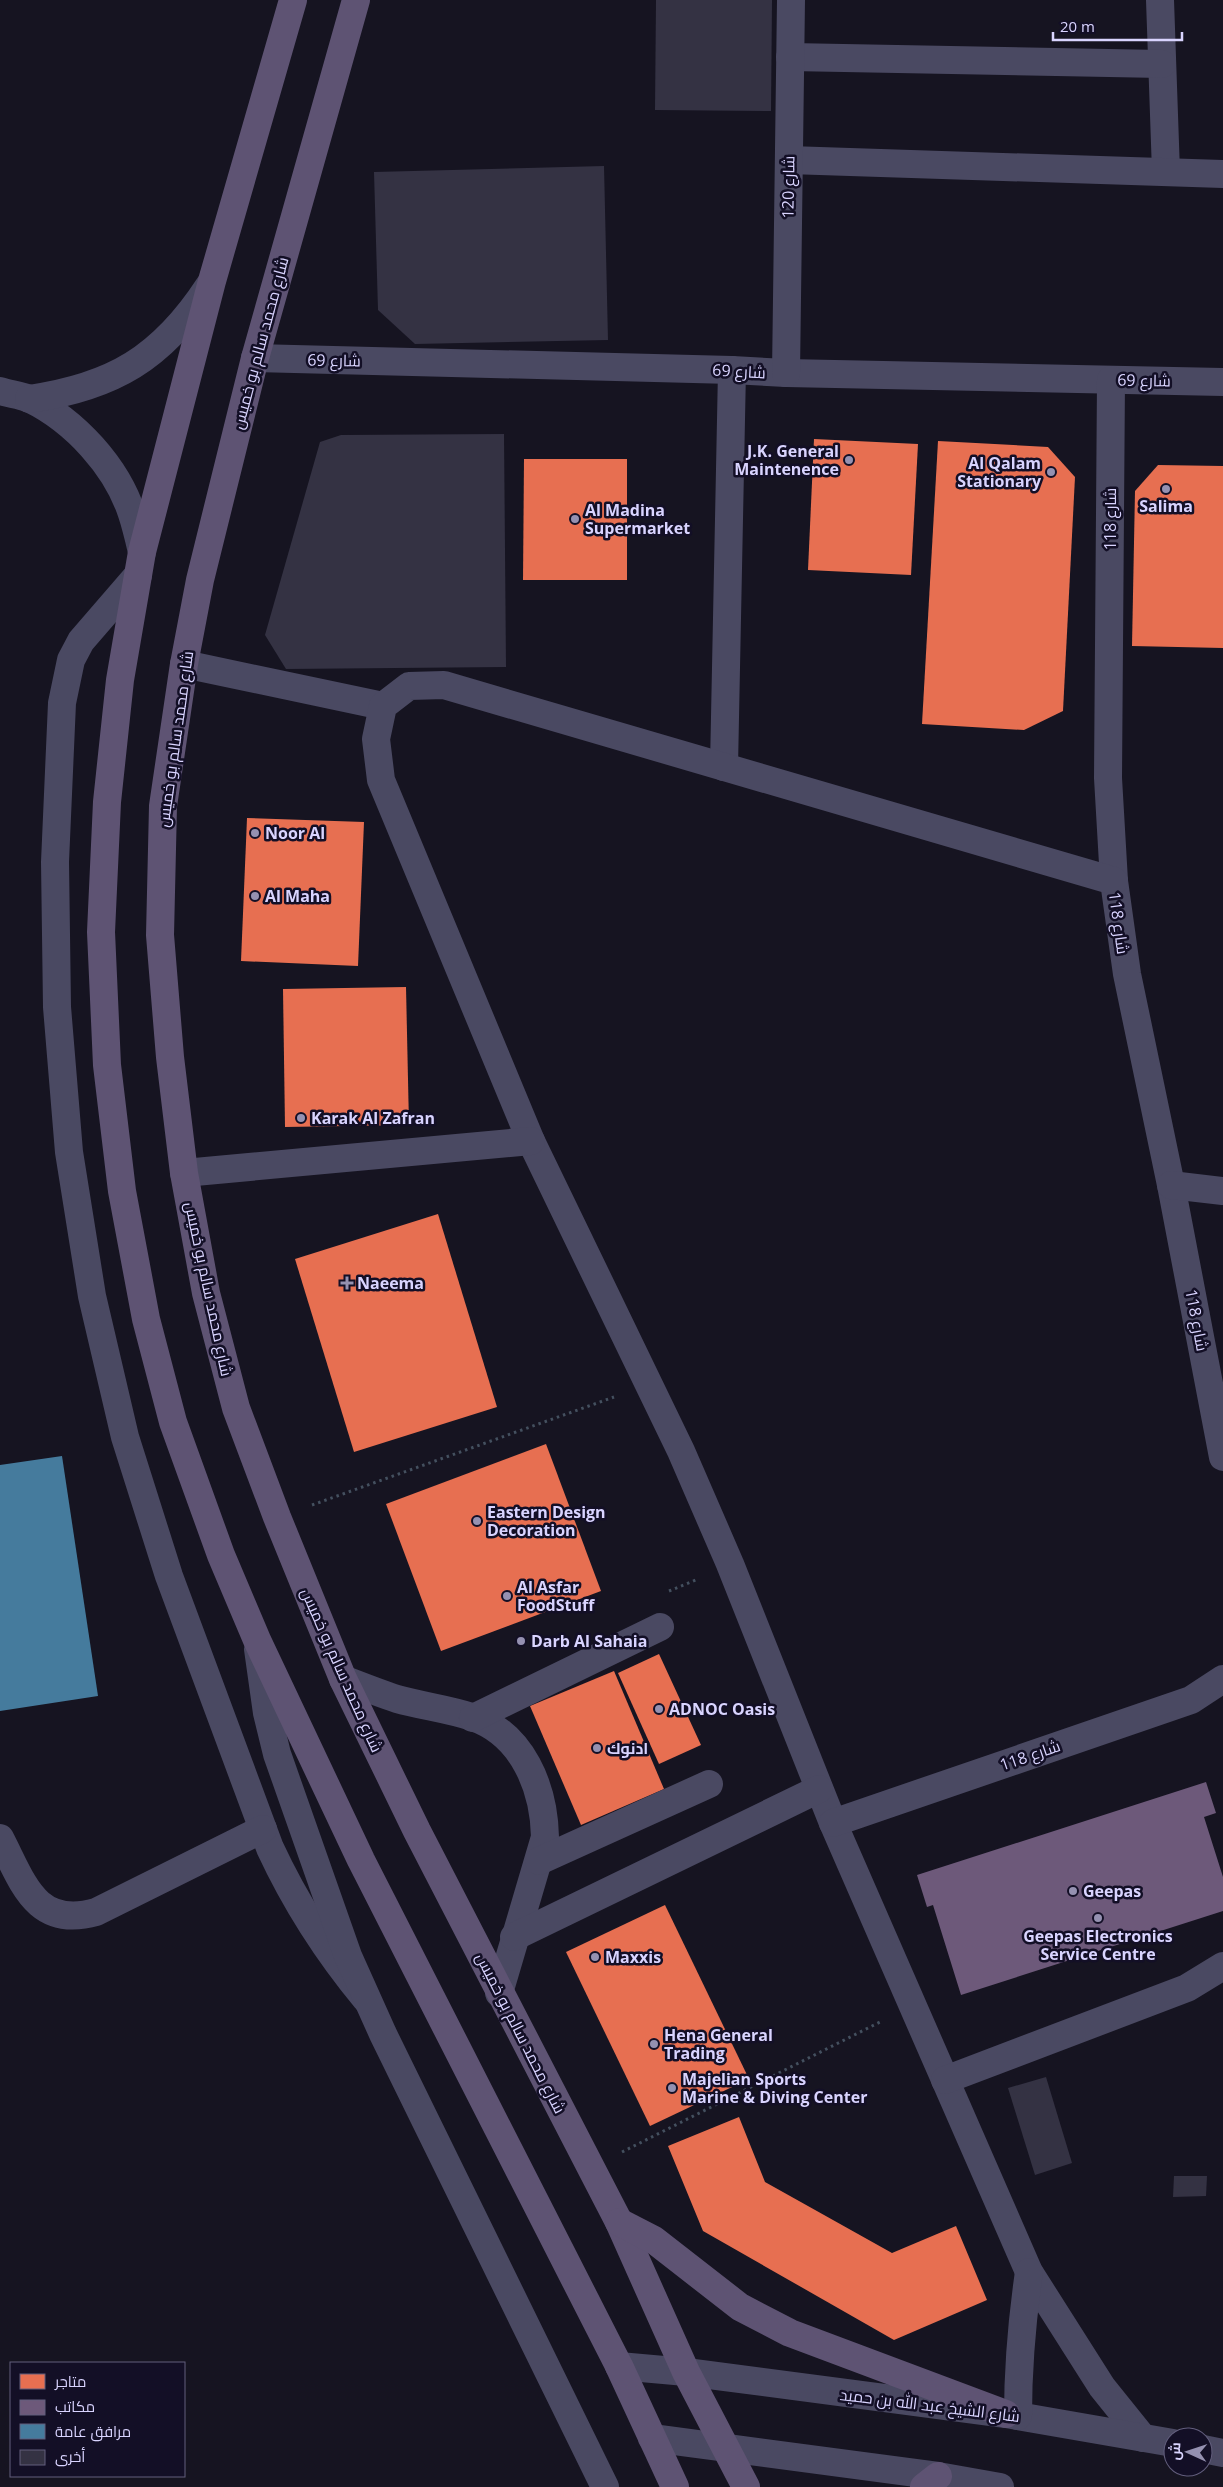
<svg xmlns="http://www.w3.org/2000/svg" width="1223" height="2487" viewBox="0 0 1223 2487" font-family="'Open Sans',Cairo,sans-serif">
	<rect width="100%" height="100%" fill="#161421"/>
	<!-- shops -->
	<g fill="#e76f51">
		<path d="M 814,439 L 918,444 L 911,575 L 808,570 Z"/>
		<path d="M 938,441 L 1048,447 L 1075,477 L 1063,711 L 1024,730 L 922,724 Z"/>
		<path d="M 524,459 L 627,459 L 627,580 L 523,580 Z"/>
		<path d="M 1158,465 L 1223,466 L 1223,648 L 1132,646 L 1135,491 Z"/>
		<path d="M 247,818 L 364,822 L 358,966 L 241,961 Z"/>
		<path d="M 406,987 L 409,1125 L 285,1127 L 283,989 Z"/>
		<path d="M 438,1214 L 497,1407 L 354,1452 L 295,1259 Z"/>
		<path d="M 546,1444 L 601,1591 L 441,1651 L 386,1504 Z"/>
		<path d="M 659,1654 L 701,1745 L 659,1764 L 618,1673 Z"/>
		<path d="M 614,1671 L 664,1789 L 581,1825 L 530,1706 Z"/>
		<path d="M 665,1905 L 749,2079 L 650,2126 L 566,1952 Z"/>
		<path d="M 739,2117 L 765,2182 L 892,2253 L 956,2226 L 987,2300 L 894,2340 L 703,2231 L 668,2146 Z"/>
	</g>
	<!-- offices -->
	<path fill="#6d597a" d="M 1206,1782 L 1216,1813 L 1204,1817 L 1223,1877 L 1223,1911 L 961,1995 L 933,1905 L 927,1907 L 917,1875 Z"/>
	<!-- public -->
	<path fill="#457b9d" d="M 62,1456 L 98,1696 L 0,1711 L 0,1465 Z"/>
	<!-- building -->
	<g fill="#343243">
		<path d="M 656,0 L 772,0 L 771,111 L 655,110 Z"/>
		<path d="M 604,166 L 608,340 L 415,344 L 378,310 L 374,172 Z"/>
		<path d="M 504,434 L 506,667 L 286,669 L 265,635 L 320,442 L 341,435 Z"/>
		<path d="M 1046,2077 L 1072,2163 L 1035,2175 L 1008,2088 Z"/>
		<path d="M 1174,2176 L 1207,2176 L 1206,2196 L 1173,2197 Z"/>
	</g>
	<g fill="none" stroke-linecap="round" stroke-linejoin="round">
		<!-- path -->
		<g stroke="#44505f" stroke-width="3" stroke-dasharray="2.5 4" stroke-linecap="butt">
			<path d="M 312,1505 L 614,1397"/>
			<path d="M 669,1591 L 698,1579"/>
			<path d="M 622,2152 L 880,2022"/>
		</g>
		<!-- minor -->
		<g stroke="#4a4962" stroke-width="28">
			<path d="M 1160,0 L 1166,172"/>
			<path d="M 790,57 L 1162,64"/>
			<path d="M 789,160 L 1223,174"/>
			<path d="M 255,358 L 732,370 L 786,373 L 1223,382"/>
			<path d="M 786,373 L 791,0"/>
			<path d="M 1111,380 L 1108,778 L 1114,881 L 1127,974 L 1171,1185 L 1223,1457"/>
			<path d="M 0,391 C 9,394 21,395 30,399 C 75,421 117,467 132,514 C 136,526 139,539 142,552"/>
			<path d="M 29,399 C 113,387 162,358 209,286"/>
			<path d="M 138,575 L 81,641 L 71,660 L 62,703 L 55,862 L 57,1007 L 69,1152 L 92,1296 L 125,1437 L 169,1576 L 270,1848 C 296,1904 327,1952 366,1999"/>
			<path d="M 184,664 L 383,706"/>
			<path d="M 724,767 L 732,370"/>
			<path d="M 1114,881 L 444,685 L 409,686 L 383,706 L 376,739 L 381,780 L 531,1141 L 681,1451 L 730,1564 L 833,1823 L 1029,2272 L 1102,2387 L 1143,2438"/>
			<path d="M 184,1173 L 531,1141"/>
			<path d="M 1171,1185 L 1223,1191"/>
			<path d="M 258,1649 L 267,1713 L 277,1754 L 348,1956 L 383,2034 L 605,2487"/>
			<path d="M 343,1679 C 361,1686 379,1693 397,1699 C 422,1706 448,1709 472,1717 C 523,1734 544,1788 545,1837 L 499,1993"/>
			<path d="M 473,1718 L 660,1627"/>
			<path d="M 833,1823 L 1191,1700 L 1223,1679"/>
			<path d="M 0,1838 C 23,1882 35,1929 96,1912 L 263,1829"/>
			<path d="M 539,1861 L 709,1784"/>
			<path d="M 514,1937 L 819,1789"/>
			<path d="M 945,2080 L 1187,1988 L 1223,1966"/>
			<path d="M 619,2366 L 686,2372 L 1006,2414 L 1173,2443"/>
			<path d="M 1018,2416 C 1018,2367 1022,2320 1029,2272"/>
			<path d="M 652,2438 L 938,2476 L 1000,2487"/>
			<path d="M 1203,2449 L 1223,2453"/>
		</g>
		<!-- major -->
		<g stroke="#5e5373" stroke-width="28">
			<path d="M 293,0 L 212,281 L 142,552 L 120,680 L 107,802 L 101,932 L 107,1065 L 122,1191 L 146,1319 L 173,1422 L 221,1555 L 257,1640 L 361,1860 L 619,2366 L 675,2487"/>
			<path d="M 356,0 L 255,358 L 200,580 L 184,664 L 163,806 L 160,935 L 170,1057 L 184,1173 L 206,1293 L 236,1408 L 277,1517 L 343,1679 L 417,1831 L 619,2222 L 686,2372 L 746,2487"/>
			<path d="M 619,2222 L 654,2240 L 740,2307 L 790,2333 L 1006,2414"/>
			<path d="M 924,2487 L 938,2476"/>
		</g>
	</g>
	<!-- markers -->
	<g fill="#9591b1" stroke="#130f26" stroke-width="2">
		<circle cx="849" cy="460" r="5"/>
		<circle cx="1051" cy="472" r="5"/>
		<circle cx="1166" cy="489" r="5"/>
		<circle cx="575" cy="519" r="5"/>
		<circle cx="255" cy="833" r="5"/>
		<circle cx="255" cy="896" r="5"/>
		<circle cx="301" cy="1118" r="5"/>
		<path d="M344.5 1275.5h5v5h5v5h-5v5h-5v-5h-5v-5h5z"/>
		<circle cx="477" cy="1521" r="5"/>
		<circle cx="507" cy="1596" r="5"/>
		<circle cx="521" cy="1641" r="5"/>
		<circle cx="659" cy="1709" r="5"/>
		<circle cx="597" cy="1748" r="5"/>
		<circle cx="1073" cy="1891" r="5"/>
		<circle cx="1098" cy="1918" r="5"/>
		<circle cx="595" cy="1957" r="5"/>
		<circle cx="654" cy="2044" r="5"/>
		<circle cx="672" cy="2088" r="5"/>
	</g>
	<g text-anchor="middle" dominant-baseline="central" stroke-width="5" stroke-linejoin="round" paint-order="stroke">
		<!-- street labels -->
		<g font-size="16" fill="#d9d4ff" stroke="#130f26">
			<text transform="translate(788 187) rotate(-89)">شارع 120</text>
			<text transform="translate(260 343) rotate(-75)">شارع محمد سالم بو خميس</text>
			<text transform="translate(334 360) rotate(1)">شارع 69</text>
			<text transform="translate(739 371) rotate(3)">شارع 69</text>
			<text transform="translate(1144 380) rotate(1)">شارع 69</text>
			<text transform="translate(1110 519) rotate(-90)">شارع 118</text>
			<text transform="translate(175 739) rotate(-82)">شارع محمد سالم بو خميس</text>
			<text transform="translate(1119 923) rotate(82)">شارع 118</text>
			<text transform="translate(209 1289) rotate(78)">شارع محمد سالم بو خميس</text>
			<text transform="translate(1197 1320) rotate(79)">شارع 118</text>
			<text transform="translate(342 1670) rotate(66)">شارع محمد سالم بو خميس</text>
			<text transform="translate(1030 1755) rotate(-19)">شارع 118</text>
			<text transform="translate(521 2033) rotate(63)">شارع محمد سالم بو خميس</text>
			<text transform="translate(930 2405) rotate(7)">شارع الشيخ عبد الله بن حميد</text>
		</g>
		<!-- poi labels -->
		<g font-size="16" font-weight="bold" fill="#d9d4ff" stroke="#130f26" text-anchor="start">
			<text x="839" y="451" text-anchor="end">J.K. General<tspan x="839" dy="18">Maintenence</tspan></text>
			<text x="1041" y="463" text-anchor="end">Al Qalam<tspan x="1041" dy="18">Stationary</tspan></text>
			<text x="1166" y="506" text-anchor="middle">Salima</text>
			<text x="585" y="510">Al Madina<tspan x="585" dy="18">Supermarket</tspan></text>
			<text x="265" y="833">Noor Al</text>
			<text x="265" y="896">Al Maha</text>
			<text x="311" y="1118">Karak Al Zafran</text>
			<text x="357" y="1283">Naeema</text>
			<text x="487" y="1512">Eastern Design<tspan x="487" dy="18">Decoration</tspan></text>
			<text x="517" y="1587">Al Asfar<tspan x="517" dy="18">FoodStuff</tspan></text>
			<text x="531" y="1641">Darb Al Sahaia</text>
			<text x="669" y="1709">ADNOC Oasis</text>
			<text x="607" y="1748">ادنوك</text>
			<text x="1083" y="1891">Geepas</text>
			<text x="1098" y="1936" text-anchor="middle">Geepas Electronics<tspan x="1098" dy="18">Service Centre</tspan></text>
			<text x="605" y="1957">Maxxis</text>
			<text x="664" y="2035">Hena General<tspan x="664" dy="18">Trading</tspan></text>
			<text x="682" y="2079">Majelian Sports<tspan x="682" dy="18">Marine &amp; Diving Center</tspan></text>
		</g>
	</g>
	<!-- legend -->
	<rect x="10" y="2362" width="175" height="115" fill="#130f26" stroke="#625e7d"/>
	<rect x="20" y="2374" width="25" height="15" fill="#e76f51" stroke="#625e7d"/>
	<text x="55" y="2387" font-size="15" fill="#d9d4ff">متاجر</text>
	<rect x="20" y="2400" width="25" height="15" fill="#6d597a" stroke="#625e7d"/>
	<text x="55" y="2412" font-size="15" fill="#d9d4ff">مكاتب</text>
	<rect x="20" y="2424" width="25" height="15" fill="#457b9d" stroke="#625e7d"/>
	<text x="55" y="2437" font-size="15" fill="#d9d4ff">مرافق عامة</text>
	<rect x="20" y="2450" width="25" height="15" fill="#343243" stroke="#625e7d"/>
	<text x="55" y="2462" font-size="15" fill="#d9d4ff">أخرى</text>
	<!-- north arrow -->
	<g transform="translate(1188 2452) rotate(273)"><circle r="24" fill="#130f26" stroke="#625e7d"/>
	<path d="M0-4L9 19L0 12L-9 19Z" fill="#9591b1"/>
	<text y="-8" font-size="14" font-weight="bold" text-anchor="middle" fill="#d9d4ff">ش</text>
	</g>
	<!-- scale -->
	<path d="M1053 32v8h129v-8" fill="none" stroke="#d9d4ff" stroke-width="2.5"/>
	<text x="1060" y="32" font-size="15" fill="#d9d4ff" stroke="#130f26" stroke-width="4" paint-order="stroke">20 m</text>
</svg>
